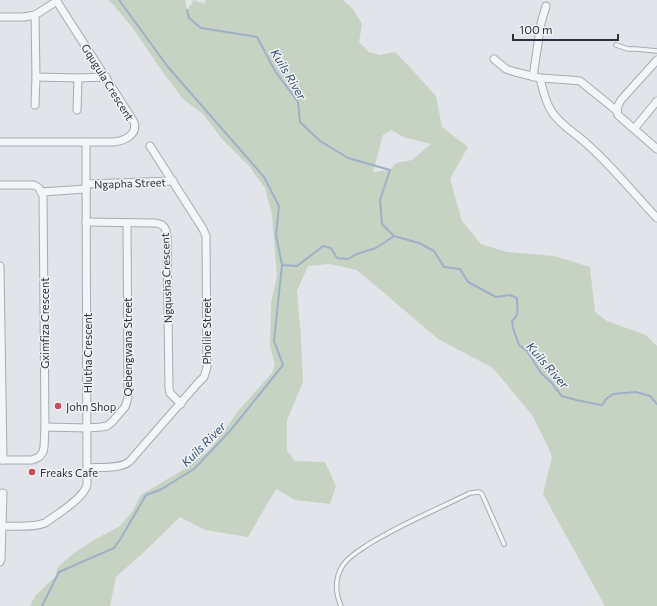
<svg xmlns="http://www.w3.org/2000/svg" width="657" height="606" viewBox="0 0 657 606" font-family="Commissioner,sans-serif">
	<rect width="100%" height="100%" fill="#e1e4e9"/>
	<!-- green -->
	<path fill="#c6d3c3" fill-rule="evenodd" d="M 109,0 L 185,0 L 187,10 L 194,0 L 204,4 L 206,0 L 343,0 L 353,9 L 362,24 L 359,42 L 369,52 L 380,55 L 395,52 L 407,64 L 436,96 L 442,127 L 468,147 L 450,179 L 462,221 L 481,244 L 507,252 L 554,256 L 590,267 L 595,312 L 607,321 L 646,335 L 657,346 L 657,606 L 605,606 L 543,494 L 552,457 L 549,449 L 532,415 L 493,368 L 438,339 L 357,270 L 329,264 L 308,266 L 297,291 L 301,338 L 303,382 L 287,420 L 287,451 L 295,461 L 325,462 L 336,486 L 330,504 L 295,500 L 276,489 L 248,537 L 205,530 L 180,517 L 143,553 L 116,577 L 110,606 L 30,606 L 35,596 L 55,577 L 58,567 L 74,553 L 92,541 L 120,526 L 132,512 L 141,495 L 186,468 L 208,451 L 222,434 L 238,411 L 272,373 L 275,365 L 270,346 L 271,303 L 277,276 L 272,215 L 265,188 L 249,166 L 222,139 L 203,114 L 183,99 L 162,71 L 132,27 ZM 392,130 L 403,137 L 431,144 L 412,160 L 396,163 L 390,170 L 373,172 L 383,135 Z"/>
	<g fill="none" stroke-linecap="round" stroke-linejoin="round">
		<!-- stream -->
		<g stroke="#9eb0c7" stroke-width="2">
			<path d="M 187,10 L 189,18 L 201,28 L 257,37 L 275,71 L 298,102 L 300,122 L 320,141 L 348,158 L 390,170 L 380,200 L 382,224 L 394,236 L 419,243 L 434,251 L 444,267 L 460,269 L 468,282 L 496,297 L 510,295 L 517,298 C 517,309 520,314 512,321 L 513,328 L 519,345 L 527,351 L 541,373 L 552,383 L 556,389 L 562,396 L 576,400 L 601,405 L 603,404 L 606,399 L 613,394 L 636,392 L 650,396 L 657,404"/>
			<path d="M 282,265 L 297,266 L 323,246 L 331,248 L 337,258 L 348,259 L 357,254 L 376,248 L 394,236"/>
			<path d="M 42,606 L 59,572 L 114,548 L 121,538 L 146,495 L 160,490 L 194,469 L 230,431 L 283,365 L 274,341 L 282,265 L 276,235 L 279,206 L 264,177 L 168,67 L 119,0"/>
		</g>
		<!-- service casing -->
		<g stroke="#a6abb3" stroke-width="5.5">
			<g id="service">
				<path d="M 616,45 L 628,49 L 636,49 L 657,51"/>
				<path d="M 341,606 C 335,592 334,579 343,565 C 349,556 360,550 369,544 C 401,524 436,510 470,493 L 479,492 L 482,494 L 504,544"/>
			</g>
		</g>
		<!-- minor casing -->
		<g stroke="#a6abb3" stroke-width="9">
			<g id="minor">
				<path d="M 35,15 L 36,77 L 35,105"/>
				<path d="M 0,17 L 24,17 L 35,15 L 57,1"/>
				<path d="M 494,59 L 506,69 L 515,72 L 540,78 L 570,80 L 580,81 L 617,111"/>
				<path d="M 657,60 L 621,100 C 618,105 616,109 618,115 L 657,149"/>
				<path d="M 36,77 L 78,78 L 106,77"/>
				<path d="M 533,77 L 541,23 L 546,6"/>
				<path d="M 540,78 C 543,90 545,102 552,112 C 561,126 577,134 588,145 C 613,167 634,194 657,218"/>
				<path d="M 77,110 L 78,78"/>
				<path d="M 634,129 L 657,101"/>
				<path d="M 0,142 L 113,142 C 124,141 138,135 134,122 L 56,0"/>
				<path d="M 86,184 L 173,181"/>
				<path d="M 0,185 L 34,185 L 39,188 L 43,195 L 45,427 L 44,447 L 43,452 L 39,457 L 32,460 L 0,460"/>
				<path d="M 41,192 L 86,189"/>
				<path d="M 86,222 L 155,223 C 164,224 166,228 167,236 L 169,388 L 170,393 L 181,404"/>
				<path d="M 0,266 L 3,460"/>
				<path d="M 45,427 L 87,428 L 101,427 L 107,426 L 112,422 L 125,407 L 127,401 L 128,397 L 127,223"/>
				<path d="M 88,468 C 100,467 119,469 129,462 L 198,383 L 204,377 L 207,367 L 206,236 L 203,229 L 150,146"/>
				<path d="M 0,526 C 13,526 33,528 45,523 C 56,515 84,498 87,485 L 86,142"/>
				<path d="M 0,562 L 1,559 L 3,493"/>
			</g>
		</g>
		<!-- service -->
		<use href="#service" stroke="#f4f5f8" stroke-width="3.5"/>
		<!-- minor -->
		<use href="#minor" stroke="#f4f5f8" stroke-width="7"/>
	</g>
	<!-- markers -->
	<g fill="#c84d5a" stroke="#f1f3f7" stroke-width="1.5">
		<circle cx="58" cy="406" r="4"/>
		<circle cx="32" cy="472" r="4"/>
	</g>
	<g text-anchor="middle" dominant-baseline="central" stroke-width="3" stroke-linejoin="round" paint-order="stroke">
		<!-- street labels -->
		<g font-size="11" fill="#2a3140" stroke="#f1f3f7">
			<text transform="translate(108 82) rotate(58)">Gqugula Crescent</text>
			<text transform="translate(130 183) rotate(-2)">Ngapha Street</text>
			<text transform="translate(166 278) rotate(-92)">Ngqusha Crescent</text>
			<text transform="translate(44 323) rotate(-90)">Gximfiza Crescent</text>
			<text transform="translate(206 331) rotate(-90)">Pholile Street</text>
			<text transform="translate(127 347) rotate(-90)">Qebengwana Street</text>
			<text transform="translate(87 353) rotate(-90)">Hlutha Crescent</text>
		</g>
		<!-- poi labels -->
		<g font-size="11" fill="#2a3140" stroke="#f1f3f7" text-anchor="start">
			<text x="66" y="406">John Shop</text>
			<text x="40" y="472">Freaks Cafe</text>
		</g>
		<!-- water labels -->
		<g font-size="12" font-style="italic" fill="#364f72" stroke="#f1f3f7">
			<text transform="translate(289 74) rotate(59)">Kuils River</text>
			<text transform="translate(548 365) rotate(49)">Kuils River</text>
			<text transform="translate(203 444) rotate(-45)">Kuils River</text>
		</g>
	</g>
	<!-- scale -->
	<path d="M513 34v6h105v-6" fill="none" stroke="#2a3140" stroke-width="2"/>
	<text x="519" y="34" font-size="12" fill="#2a3140" stroke="#f1f3f7" stroke-width="3" paint-order="stroke">100 m</text>
</svg>
